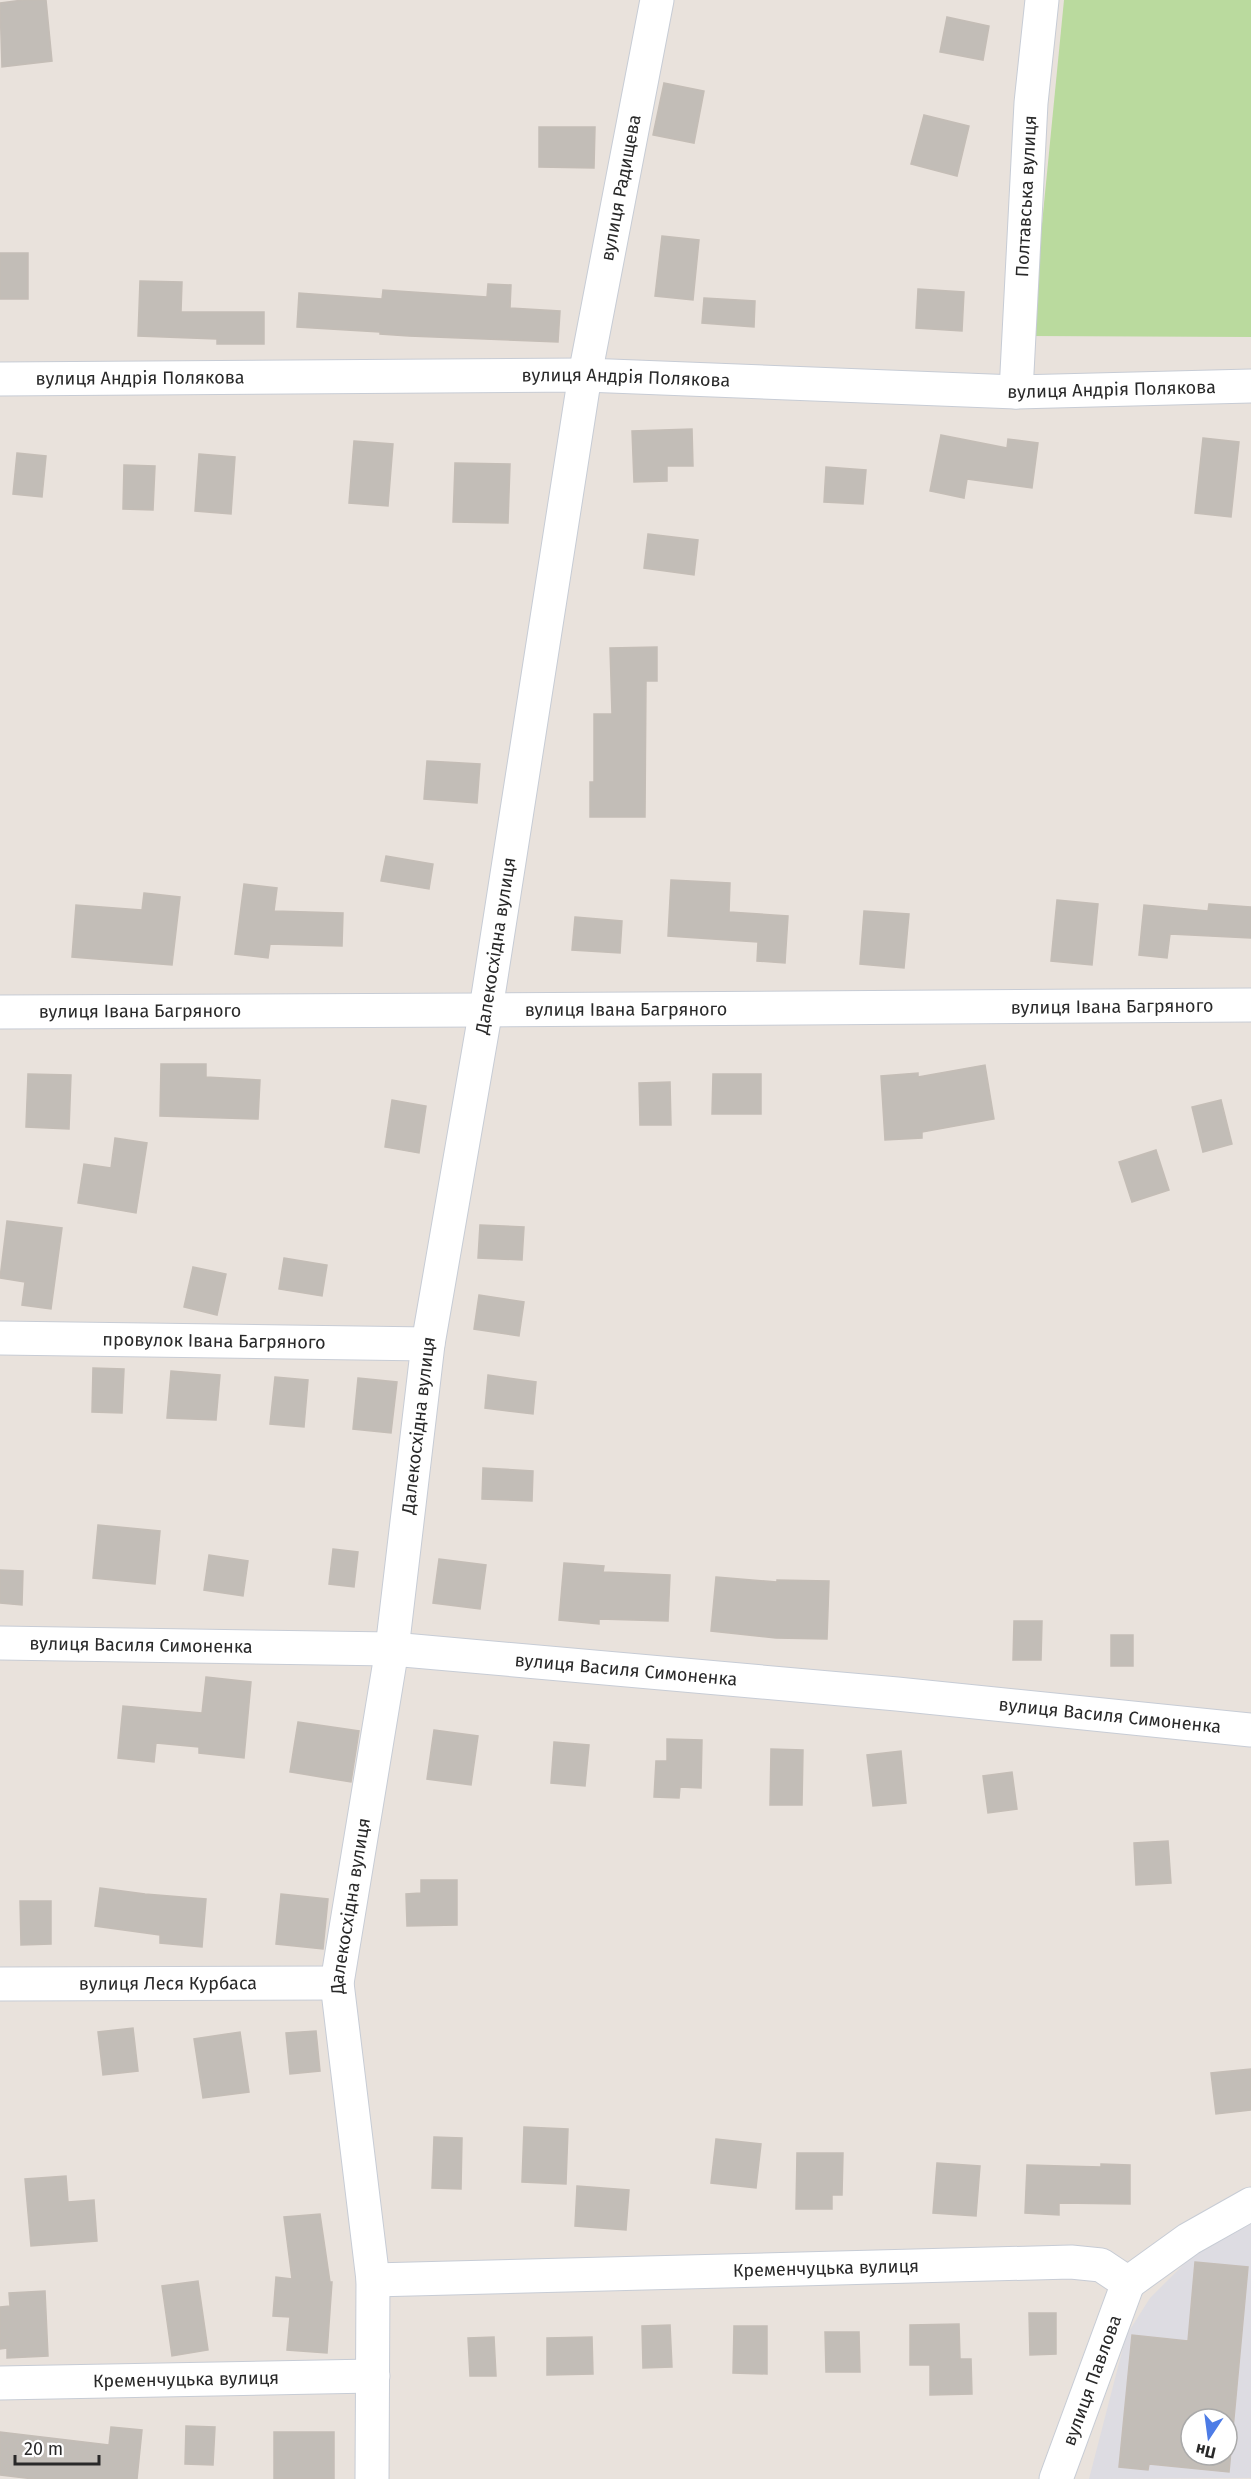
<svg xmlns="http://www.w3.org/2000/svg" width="1251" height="2479" viewBox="0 0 1251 2479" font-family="'Fira Sans',sans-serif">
	<rect width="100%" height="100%" fill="#e9e2dc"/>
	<!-- industrial -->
	<path fill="#dddce2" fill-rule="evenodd" d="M 1251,2224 L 1251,2478 L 1089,2479 L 1126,2336 L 1150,2298 L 1202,2246 ZM 1191,2419 L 1227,2419 L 1227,2455 L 1191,2455 Z"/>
	<!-- green -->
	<path fill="#bada9e" d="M 1064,0 L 1251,0 L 1251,337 L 1031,336 Z"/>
	<!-- building -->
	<g fill="#c2bdb7" stroke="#c4bdb6" stroke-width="1.5" fill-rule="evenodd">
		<path d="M 23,0 L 46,0 L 52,61 L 2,67 L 0,3 Z"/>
		<path d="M 947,17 L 989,26 L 983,60 L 940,52 Z"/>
		<path d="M 664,83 L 704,91 L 694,143 L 653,135 Z"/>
		<path d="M 924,115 L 969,126 L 957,176 L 911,164 Z"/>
		<path d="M 539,127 L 595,127 L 594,168 L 539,167 Z"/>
		<path d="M 662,236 L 699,240 L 693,300 L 655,296 Z"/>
		<rect x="0" y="253" width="28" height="46"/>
		<path d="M 140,281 L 182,282 L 181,312 L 264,312 L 264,344 L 217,344 L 217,339 L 138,336 Z"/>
		<path d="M 488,284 L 511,285 L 510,308 L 560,311 L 558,342 L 409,336 L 380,334 L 380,332 L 297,327 L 299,293 L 382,299 L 383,290 L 487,297 Z"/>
		<path d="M 918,289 L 964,292 L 962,331 L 916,328 Z"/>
		<path d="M 704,298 L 755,301 L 754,327 L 702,323 Z"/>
		<path d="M 692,429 L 693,466 L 667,466 L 667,481 L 634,482 L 632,431 Z"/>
		<path d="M 941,435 L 1007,448 L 1008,439 L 1038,443 L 1032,488 L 967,479 L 964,498 L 930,491 Z"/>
		<path d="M 1203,438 L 1239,442 L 1231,517 L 1195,513 Z"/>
		<path d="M 354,441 L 393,444 L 388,506 L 349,503 Z"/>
		<path d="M 17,453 L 46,456 L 42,497 L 13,494 Z"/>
		<path d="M 199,454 L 235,457 L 231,514 L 195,511 Z"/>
		<path d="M 455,463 L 510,464 L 508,523 L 453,522 Z"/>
		<path d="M 124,465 L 155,466 L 153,510 L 123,509 Z"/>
		<path d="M 826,467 L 866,470 L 863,504 L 824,502 Z"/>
		<path d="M 648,534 L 698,540 L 694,575 L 644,568 Z"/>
		<path d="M 657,647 L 657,681 L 646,681 L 645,817 L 590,817 L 590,782 L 594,782 L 594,714 L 612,714 L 610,648 Z"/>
		<path d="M 427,761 L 480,764 L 477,803 L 424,799 Z"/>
		<path d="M 386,856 L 433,864 L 429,889 L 381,881 Z"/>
		<path d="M 671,880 L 730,883 L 729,912 L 788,916 L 785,963 L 757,961 L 758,942 L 668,936 Z"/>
		<path d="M 244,884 L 277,888 L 274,911 L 343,913 L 342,946 L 270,944 L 268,958 L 235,954 Z"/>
		<path d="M 144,893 L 180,897 L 172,965 L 72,957 L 76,905 L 142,910 Z"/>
		<path d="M 1057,900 L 1098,904 L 1092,965 L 1051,961 Z"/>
		<path d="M 1209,904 L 1251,907 L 1251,938 L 1170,934 L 1167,958 L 1139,955 L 1144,905 L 1208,911 Z"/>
		<path d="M 864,911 L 909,914 L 904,968 L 860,964 Z"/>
		<path d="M 575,917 L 622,921 L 620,953 L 572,950 Z"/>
		<path d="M 161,1064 L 206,1064 L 206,1077 L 260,1080 L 258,1119 L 160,1116 Z"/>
		<path d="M 985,1065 L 994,1119 L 922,1132 L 922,1138 L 885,1140 L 881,1076 L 918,1073 L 918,1077 Z"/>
		<path d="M 28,1074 L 71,1075 L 69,1129 L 26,1127 Z"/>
		<path d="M 713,1074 L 761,1074 L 761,1114 L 712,1114 Z"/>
		<path d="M 670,1082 L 671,1125 L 640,1125 L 639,1083 Z"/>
		<path d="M 392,1100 L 426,1106 L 419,1153 L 385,1147 Z"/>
		<path d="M 1221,1100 L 1232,1144 L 1203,1152 L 1192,1107 Z"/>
		<path d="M 115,1138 L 147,1143 L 136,1213 L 78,1203 L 84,1164 L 111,1168 Z"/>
		<path d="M 1156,1150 L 1169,1190 L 1132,1202 L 1119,1162 Z"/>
		<path d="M 7,1221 L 62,1228 L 51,1309 L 22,1305 L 25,1282 L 0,1278 Z"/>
		<path d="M 480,1225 L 524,1227 L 522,1260 L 478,1258 Z"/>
		<path d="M 284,1258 L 327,1265 L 322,1296 L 279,1289 Z"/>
		<path d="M 193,1267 L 226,1274 L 217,1315 L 184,1307 Z"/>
		<path d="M 479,1295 L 524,1302 L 519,1336 L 474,1329 Z"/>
		<path d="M 93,1368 L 124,1369 L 122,1413 L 92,1412 Z"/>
		<path d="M 171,1371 L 220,1375 L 216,1420 L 167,1418 Z"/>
		<path d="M 488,1375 L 536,1382 L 533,1414 L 485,1408 Z"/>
		<path d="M 275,1377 L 308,1380 L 304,1427 L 270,1424 Z"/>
		<path d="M 358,1378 L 397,1382 L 391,1433 L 353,1429 Z"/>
		<path d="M 483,1468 L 533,1471 L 532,1501 L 482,1499 Z"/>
		<path d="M 98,1525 L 160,1531 L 155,1584 L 93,1578 Z"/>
		<path d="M 333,1549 L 358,1552 L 354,1587 L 329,1584 Z"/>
		<path d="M 209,1555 L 248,1561 L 243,1596 L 204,1590 Z"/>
		<path d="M 439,1559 L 486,1565 L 480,1609 L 433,1603 Z"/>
		<path d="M 564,1563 L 604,1566 L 603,1572 L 670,1575 L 668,1621 L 599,1619 L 599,1624 L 559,1620 Z"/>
		<path d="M 0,1570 L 23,1571 L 22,1605 L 0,1603 Z"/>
		<path d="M 716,1577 L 777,1582 L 777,1580 L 829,1581 L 827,1639 L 776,1638 L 711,1631 Z"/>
		<path d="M 1014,1621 L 1042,1621 L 1041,1660 L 1013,1660 Z"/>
		<rect x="1111" y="1635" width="22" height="31"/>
		<path d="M 206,1677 L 251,1682 L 244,1758 L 199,1753 L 199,1747 L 156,1743 L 154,1762 L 118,1758 L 123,1706 L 202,1713 Z"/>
		<path d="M 298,1722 L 359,1731 L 351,1782 L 290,1772 Z"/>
		<path d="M 434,1730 L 478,1736 L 471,1785 L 427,1779 Z"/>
		<path d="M 667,1739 L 702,1740 L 701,1788 L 680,1787 L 679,1798 L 654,1797 L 656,1761 L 667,1761 Z"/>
		<path d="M 554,1742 L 589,1745 L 585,1786 L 551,1783 Z"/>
		<path d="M 771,1749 L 803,1750 L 802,1805 L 770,1805 Z"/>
		<path d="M 901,1751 L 906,1803 L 873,1806 L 867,1755 Z"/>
		<path d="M 1012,1772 L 1017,1809 L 988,1813 L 983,1776 Z"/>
		<path d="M 1168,1841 L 1171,1883 L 1136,1885 L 1134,1843 Z"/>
		<path d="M 421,1880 L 457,1880 L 457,1925 L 407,1926 L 406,1894 L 421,1893 Z"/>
		<path d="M 100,1888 L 145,1894 L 206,1899 L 202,1947 L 160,1943 L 160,1935 L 95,1926 Z"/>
		<path d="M 281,1894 L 328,1899 L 323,1949 L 276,1944 Z"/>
		<path d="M 20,1901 L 51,1901 L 51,1944 L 21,1945 Z"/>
		<path d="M 133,2028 L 138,2071 L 103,2075 L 98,2032 Z"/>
		<path d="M 316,2031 L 320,2071 L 290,2074 L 286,2033 Z"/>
		<path d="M 240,2032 L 249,2092 L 203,2098 L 194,2039 Z"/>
		<path d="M 1251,2069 L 1251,2110 L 1216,2114 L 1211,2073 Z"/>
		<path d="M 524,2127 L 568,2129 L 566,2184 L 522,2182 Z"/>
		<path d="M 434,2137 L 462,2138 L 461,2189 L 432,2188 Z"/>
		<path d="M 716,2139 L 761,2144 L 756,2188 L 711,2183 Z"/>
		<path d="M 797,2153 L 843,2153 L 842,2195 L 832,2195 L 832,2209 L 796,2209 Z"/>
		<path d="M 937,2163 L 980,2166 L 976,2216 L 933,2213 Z"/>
		<path d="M 1101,2164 L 1130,2165 L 1130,2204 L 1059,2203 L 1059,2215 L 1025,2213 L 1027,2165 L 1101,2167 Z"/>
		<path d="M 66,2176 L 68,2202 L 94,2200 L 97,2241 L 31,2246 L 25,2179 Z"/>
		<path d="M 577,2186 L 629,2190 L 626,2230 L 575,2226 Z"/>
		<path d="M 320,2214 L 330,2282 L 332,2282 L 327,2353 L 287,2350 L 290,2317 L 273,2316 L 276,2277 L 292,2279 L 284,2217 Z"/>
		<path d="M 1195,2262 L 1248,2267 L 1229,2472 L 1149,2464 L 1148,2470 L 1119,2467 L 1132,2335 L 1188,2341 ZM 1191,2419 L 1227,2419 L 1227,2455 L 1191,2455 Z"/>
		<path d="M 198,2281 L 208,2350 L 172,2356 L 162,2286 Z"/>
		<path d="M 45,2291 L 48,2356 L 7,2358 L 7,2348 L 0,2349 L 0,2307 L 10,2306 L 9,2293 Z"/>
		<path d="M 1029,2313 L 1056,2313 L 1056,2354 L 1030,2355 Z"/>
		<path d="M 959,2324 L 960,2359 L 971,2359 L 972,2394 L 930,2395 L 930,2365 L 910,2365 L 910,2325 Z"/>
		<path d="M 670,2325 L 672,2367 L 643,2368 L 642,2326 Z"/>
		<path d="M 734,2326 L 767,2326 L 767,2374 L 733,2373 Z"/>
		<path d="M 825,2332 L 859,2332 L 860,2372 L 826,2372 Z"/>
		<path d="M 494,2337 L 496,2376 L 470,2376 L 468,2338 Z"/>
		<path d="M 592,2337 L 593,2374 L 547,2375 L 547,2338 Z"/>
		<path d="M 186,2426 L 215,2427 L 213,2465 L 185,2464 Z"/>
		<path d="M 111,2427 L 142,2430 L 137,2479 L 34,2479 L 0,2475 L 0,2432 L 109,2445 Z"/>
		<rect x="274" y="2432" width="60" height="47"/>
	</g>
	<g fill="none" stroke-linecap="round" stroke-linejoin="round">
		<!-- minor casing -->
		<g stroke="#c7ccd5" stroke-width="35">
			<g id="minor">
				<path id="s1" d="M 0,379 L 585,375 L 1016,392 L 1251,386"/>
				<path id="s2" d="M 1016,392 L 1031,103 L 1042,0"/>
				<path id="s3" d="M 0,1012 C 417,1009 834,1011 1251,1005"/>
				<path id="s4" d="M 0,1338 L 428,1344"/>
				<path id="s5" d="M 0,1643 L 392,1649 L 897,1694 L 1251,1730"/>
				<path id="s6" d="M 0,1984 L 337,1983"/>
				<path id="s7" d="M 373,2280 L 1071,2262 L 1101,2265 L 1128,2283 L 1189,2239 L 1251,2204"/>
				<path id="s8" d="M 0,2383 L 373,2376"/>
				<path id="s9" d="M 372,2479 L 373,2280 L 337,1983 L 392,1649 L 428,1344 L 486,1009 L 585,375 L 657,0"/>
				<path id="s10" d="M 1056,2479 L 1128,2283"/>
			</g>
		</g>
		<!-- minor -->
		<use href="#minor" stroke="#fff" stroke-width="33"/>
	</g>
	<g text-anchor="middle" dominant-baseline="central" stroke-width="4.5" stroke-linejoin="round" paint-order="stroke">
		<!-- street labels -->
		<g font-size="18" fill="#292929" stroke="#fff">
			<text stroke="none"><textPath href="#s9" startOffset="2316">вулиця Радищева</textPath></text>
			<text stroke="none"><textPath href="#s2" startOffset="196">Полтавська вулиця</textPath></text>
			<text stroke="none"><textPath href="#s1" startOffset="140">вулиця Андрія Полякова</textPath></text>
			<text stroke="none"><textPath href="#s1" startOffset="626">вулиця Андрія Полякова</textPath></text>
			<text stroke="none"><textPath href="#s1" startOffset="1112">вулиця Андрія Полякова</textPath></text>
			<text stroke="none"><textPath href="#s9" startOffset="1548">Далекосхідна вулиця</textPath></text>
			<text stroke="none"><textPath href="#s3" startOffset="1112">вулиця Івана Багряного</textPath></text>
			<text stroke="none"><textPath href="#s3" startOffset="626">вулиця Івана Багряного</textPath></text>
			<text stroke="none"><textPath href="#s3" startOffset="140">вулиця Івана Багряного</textPath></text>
			<text stroke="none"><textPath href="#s4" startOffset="214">провулок Івана Багряного</textPath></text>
			<text stroke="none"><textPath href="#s9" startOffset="1062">Далекосхідна вулиця</textPath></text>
			<text stroke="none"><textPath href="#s5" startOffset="141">вулиця Василя Симоненка</textPath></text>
			<text stroke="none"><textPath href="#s5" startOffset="627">вулиця Василя Симоненка</textPath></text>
			<text stroke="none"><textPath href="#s5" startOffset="1113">вулиця Василя Симоненка</textPath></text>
			<text stroke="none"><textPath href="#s9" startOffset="576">Далекосхідна вулиця</textPath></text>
			<text stroke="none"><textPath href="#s6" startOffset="168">вулиця Леся Курбаса</textPath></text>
			<text stroke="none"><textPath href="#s7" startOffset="453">Кременчуцька вулиця</textPath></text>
			<text stroke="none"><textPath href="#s8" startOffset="186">Кременчуцька вулиця</textPath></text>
			<text stroke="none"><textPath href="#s10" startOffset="105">вулиця Павлова</textPath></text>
		</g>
	</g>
	<!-- north arrow -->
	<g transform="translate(1209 2437) rotate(193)"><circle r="28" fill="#ffffff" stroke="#a9a9a9" stroke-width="1.5"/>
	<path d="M0-4.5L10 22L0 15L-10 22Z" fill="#4d7ce6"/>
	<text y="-9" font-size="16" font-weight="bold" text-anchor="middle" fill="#292929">Пн</text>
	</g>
	<!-- scale -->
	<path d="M15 2455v9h84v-9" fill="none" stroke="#292929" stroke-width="3"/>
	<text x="24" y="2455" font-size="18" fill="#292929" stroke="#ffffff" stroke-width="4.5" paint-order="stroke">20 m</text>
</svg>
